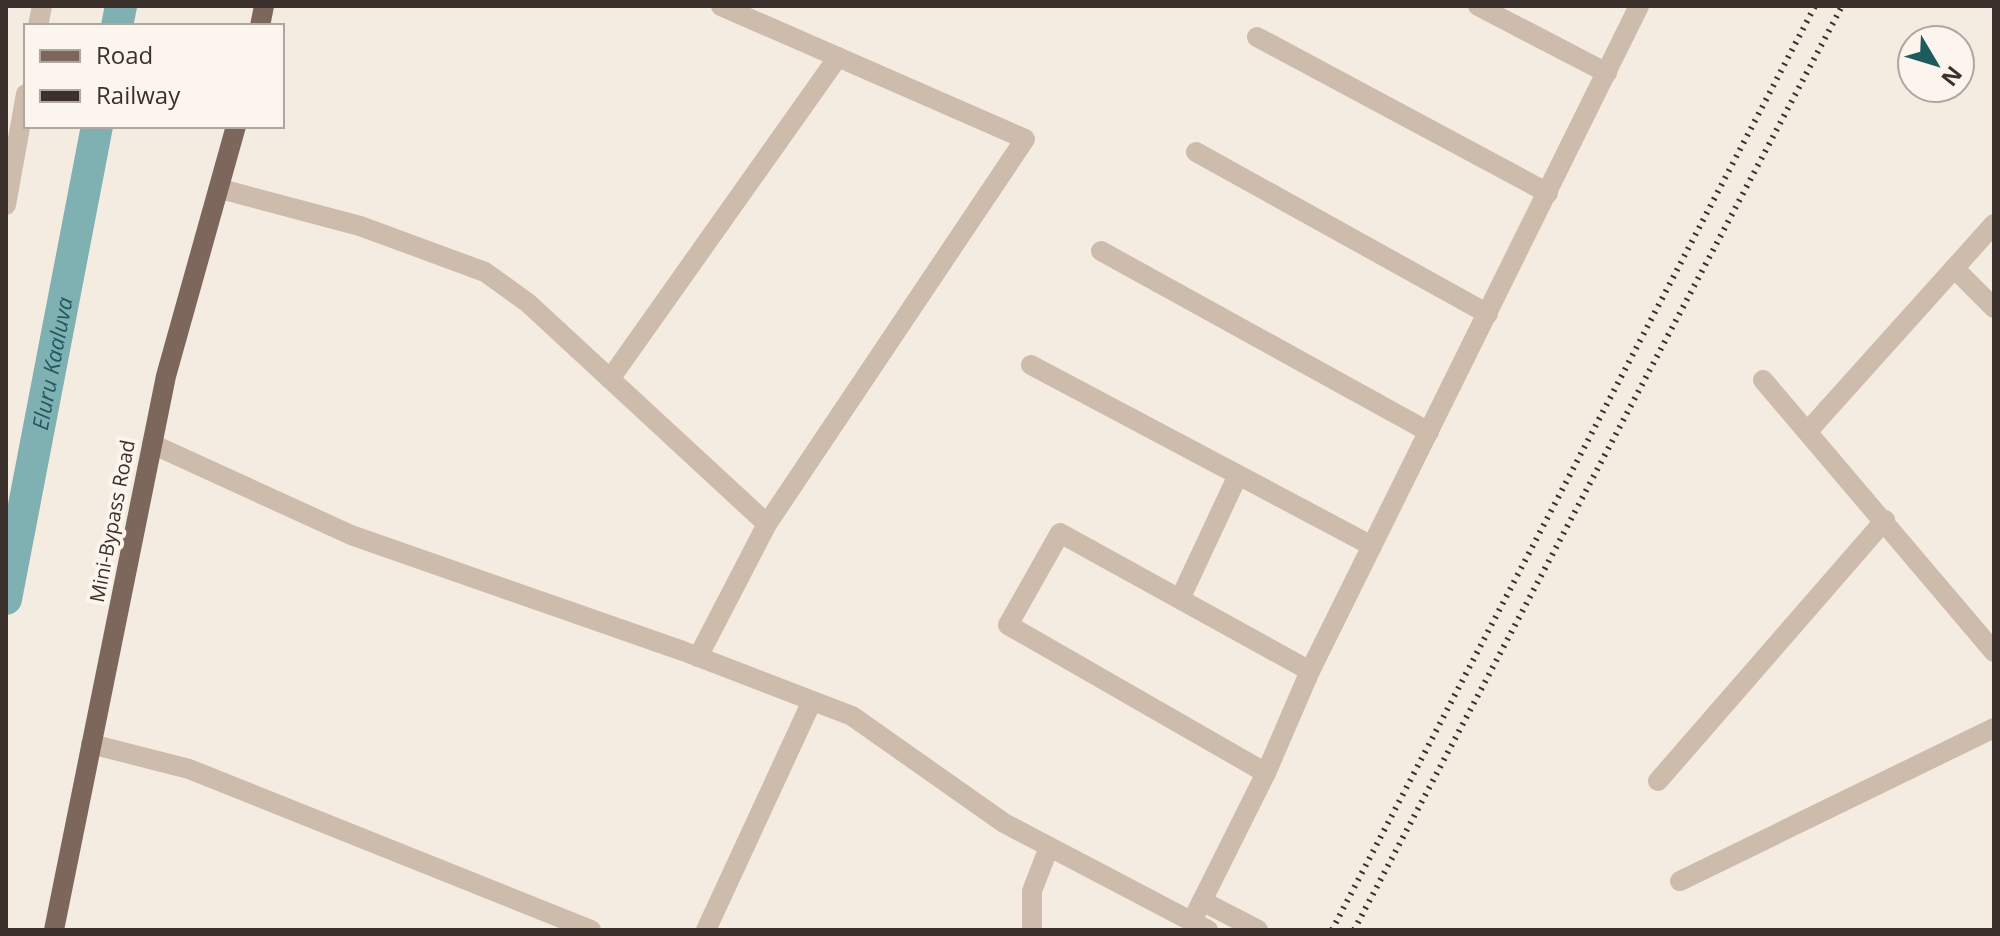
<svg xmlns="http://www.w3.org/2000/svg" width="2000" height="936" viewBox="0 0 2000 936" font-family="'Open Sans',sans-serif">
	<rect width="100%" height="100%" fill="#f4ebe1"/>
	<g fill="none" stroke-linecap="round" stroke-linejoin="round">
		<!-- canal -->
		<g stroke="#7fb0b2" stroke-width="32">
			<path d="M 117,26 L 121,6"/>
			<path id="s1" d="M 6,599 L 97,126"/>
		</g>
		<!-- minor -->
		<g stroke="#cdbbac" stroke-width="20">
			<path d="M 1478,6 L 1607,73"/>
			<path d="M 38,26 L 42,6"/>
			<path d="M 1257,37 L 1548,193"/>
			<path d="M 1196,152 L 1488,314"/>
			<path d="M 221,189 L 360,226 L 485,272 L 528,303 L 767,524"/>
			<path d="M 6,205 L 26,94"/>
			<path d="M 1101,251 L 1429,432"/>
			<path d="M 1954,268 L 1994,308"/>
			<path d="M 1031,365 L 1372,546"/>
			<path d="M 610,379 L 838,57"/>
			<path d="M 1763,380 L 1994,652"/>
			<path d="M 1808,431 L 1994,224"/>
			<path d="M 152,444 L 351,535 L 683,651 L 852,716 L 1004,823 L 1208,930"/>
			<path d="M 1180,599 L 1238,475"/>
			<path d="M 698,657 L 767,524 L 1025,139 L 721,6"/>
			<path d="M 91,744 L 189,769 L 591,930"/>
			<path d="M 1266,773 L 1008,625 L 1060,533 L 1310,671"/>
			<path d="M 1658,781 L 1885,520"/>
			<path d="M 1680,881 L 1994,728"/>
			<path d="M 1202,901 L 1258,930"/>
			<path d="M 1192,921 L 1266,773 L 1310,671 L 1639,6"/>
			<path d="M 706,930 L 812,701"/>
			<path d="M 1032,930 L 1032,891 L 1049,847"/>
		</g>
		<!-- major -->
		<g stroke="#7d675c" stroke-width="20">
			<path d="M 260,26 L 264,6"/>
			<path d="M 54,930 L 166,376 L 236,126"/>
		</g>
		<!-- rail -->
		<g stroke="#3b302b" stroke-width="6" stroke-dasharray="2 6" stroke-linecap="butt">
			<path d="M 1332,930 L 1815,6"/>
			<path d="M 1354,930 L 1842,6"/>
		</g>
	</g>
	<g text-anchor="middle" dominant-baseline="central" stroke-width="8" stroke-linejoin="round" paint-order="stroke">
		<!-- street labels -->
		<g font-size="20" fill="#3b302b" stroke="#fbf5ee">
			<text transform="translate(112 521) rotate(-79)">Mini-Bypass Road</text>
		</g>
		<!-- water labels -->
		<g font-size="22" font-style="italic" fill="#1f5a5e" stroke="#fbf5ee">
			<text stroke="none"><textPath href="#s1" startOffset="240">Eluru Kaaluva</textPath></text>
		</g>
	</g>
	<!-- border -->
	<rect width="2000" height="936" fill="none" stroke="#3b302b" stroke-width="16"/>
	<!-- legend -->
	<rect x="24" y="24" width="260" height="104" fill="#fbf5ee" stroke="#aea6a0" stroke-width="2"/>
	<rect x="40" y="50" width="40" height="12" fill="#7d675c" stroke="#aea6a0" stroke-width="2"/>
	<text x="96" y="64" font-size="24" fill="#3b302b">Road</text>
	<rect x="40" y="90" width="40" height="12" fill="#3b302b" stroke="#aea6a0" stroke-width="2"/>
	<text x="96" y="104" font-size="24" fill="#3b302b">Railway</text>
	<!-- north arrow -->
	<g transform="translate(1936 64) rotate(128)"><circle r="38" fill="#fbf5ee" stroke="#aea6a0" stroke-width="2"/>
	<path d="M0-6L14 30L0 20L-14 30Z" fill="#1f5a5e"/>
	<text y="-12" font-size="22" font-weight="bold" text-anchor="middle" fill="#3b302b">N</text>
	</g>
</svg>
